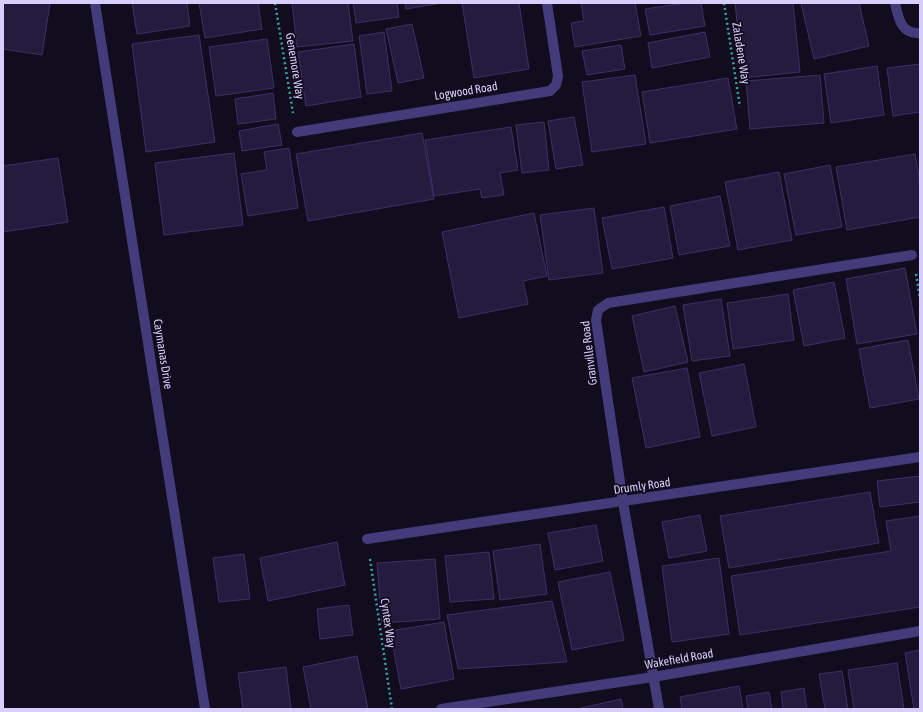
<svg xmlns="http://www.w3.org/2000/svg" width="923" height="712" viewBox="0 0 923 712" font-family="'Asap Condensed',sans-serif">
	<rect width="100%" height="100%" fill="#120d1e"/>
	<!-- building -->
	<g fill="#251b3e" stroke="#3f2e69">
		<path d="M 3,3 L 50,3 L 42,55 L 3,49 Z"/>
		<path d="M 132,3 L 187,3 L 190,26 L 137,34 Z"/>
		<path d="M 199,3 L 258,3 L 262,29 L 205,38 Z"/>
		<path d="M 292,3 L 348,3 L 353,41 L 297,47 Z"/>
		<path d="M 353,3 L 397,3 L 399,17 L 356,23 Z"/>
		<path d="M 405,3 L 442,3 L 406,9 Z"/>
		<path d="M 462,3 L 519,3 L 529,69 L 474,78 Z"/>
		<path d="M 581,3 L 635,3 L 641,36 L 575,47 L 571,23 L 584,21 Z"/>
		<path d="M 685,3 L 701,3 L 705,26 L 650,35 L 645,9 Z"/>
		<path d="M 735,3 L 793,3 L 800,72 L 743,78 Z"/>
		<path d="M 801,3 L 859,3 L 869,46 L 814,59 Z"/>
		<path d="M 412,24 L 424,78 L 398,83 L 386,29 Z"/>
		<path d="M 384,32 L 392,91 L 367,94 L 359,36 Z"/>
		<path d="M 705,32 L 710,57 L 652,68 L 648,43 Z"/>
		<path d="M 199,35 L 215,142 L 146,152 L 132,44 Z"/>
		<path d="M 267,39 L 274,88 L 216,96 L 209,47 Z"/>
		<path d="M 354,44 L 361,97 L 306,106 L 298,52 Z"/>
		<path d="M 621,45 L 625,69 L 587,75 L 582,51 Z"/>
		<path d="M 920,64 L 920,112 L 893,116 L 887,68 Z"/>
		<path d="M 877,66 L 884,115 L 831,123 L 824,74 Z"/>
		<path d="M 635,75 L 646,144 L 592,152 L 582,82 Z"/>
		<path d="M 820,75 L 824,123 L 750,129 L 746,81 Z"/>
		<path d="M 728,78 L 737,129 L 650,143 L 642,92 Z"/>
		<path d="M 273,93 L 276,119 L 238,124 L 235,99 Z"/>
		<path d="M 574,117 L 583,165 L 556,169 L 548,121 Z"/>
		<path d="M 544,122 L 549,170 L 522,173 L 516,125 Z"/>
		<path d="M 278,124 L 282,145 L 242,151 L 239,131 Z"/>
		<path d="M 511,127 L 518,170 L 500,173 L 504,195 L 482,198 L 480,189 L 434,196 L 425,140 Z"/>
		<path d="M 422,133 L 434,199 L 308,221 L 296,154 Z"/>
		<path d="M 289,148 L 298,208 L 248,216 L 241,174 L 267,170 L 264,152 Z"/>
		<path d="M 234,153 L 243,225 L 164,235 L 155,163 Z"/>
		<path d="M 915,154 L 920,182 L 920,217 L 847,230 L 836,167 Z"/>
		<path d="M 58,158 L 68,222 L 3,232 L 3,166 Z"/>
		<path d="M 830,165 L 842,227 L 796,235 L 784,174 Z"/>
		<path d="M 779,172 L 792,240 L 738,250 L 725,182 Z"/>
		<path d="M 720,196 L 730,246 L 679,255 L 670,206 Z"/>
		<path d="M 664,207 L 673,258 L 612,269 L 602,218 Z"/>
		<path d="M 594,208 L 603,273 L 549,280 L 540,215 Z"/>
		<path d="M 534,213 L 547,276 L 523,281 L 528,304 L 459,318 L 442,232 Z"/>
		<path d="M 905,268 L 917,334 L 857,344 L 846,279 Z"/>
		<path d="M 834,282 L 845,338 L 804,346 L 793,290 Z"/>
		<path d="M 788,294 L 794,340 L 733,349 L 727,303 Z"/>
		<path d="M 721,299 L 730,356 L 692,361 L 683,305 Z"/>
		<path d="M 675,306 L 688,362 L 644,372 L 632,316 Z"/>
		<path d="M 908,340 L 919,399 L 870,408 L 859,349 Z"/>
		<path d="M 744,364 L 756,427 L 712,436 L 699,373 Z"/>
		<path d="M 687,368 L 700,437 L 646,448 L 632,378 Z"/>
		<path d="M 920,476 L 920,502 L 880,507 L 877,481 Z"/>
		<path d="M 870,492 L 879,543 L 729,568 L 720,516 Z"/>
		<path d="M 700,515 L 707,551 L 669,558 L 662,522 Z"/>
		<path d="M 920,516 L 920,607 L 740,635 L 731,576 L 891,551 L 886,521 Z"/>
		<path d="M 596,525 L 603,561 L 555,570 L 548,533 Z"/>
		<path d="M 337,542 L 345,585 L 268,601 L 260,558 Z"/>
		<path d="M 540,544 L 547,594 L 500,600 L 493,551 Z"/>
		<path d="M 489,552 L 494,599 L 450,602 L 445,556 Z"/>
		<path d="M 244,554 L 250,599 L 219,602 L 213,558 Z"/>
		<path d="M 719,558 L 729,634 L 672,642 L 662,566 Z"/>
		<path d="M 435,559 L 440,619 L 382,623 L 377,563 Z"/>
		<path d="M 610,572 L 624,640 L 572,650 L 558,582 Z"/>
		<path d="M 552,601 L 567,662 L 458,669 L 447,615 Z"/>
		<path d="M 349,605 L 353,635 L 320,639 L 317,609 Z"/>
		<path d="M 444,622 L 454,679 L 401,689 L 390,631 Z"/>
		<path d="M 920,650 L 920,709 L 914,709 L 905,653 Z"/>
		<path d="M 357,656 L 368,709 L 311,709 L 303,667 Z"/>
		<path d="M 897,663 L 904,709 L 854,709 L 848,670 Z"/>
		<path d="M 286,667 L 291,709 L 243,709 L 238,673 Z"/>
		<path d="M 842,671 L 848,709 L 825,709 L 819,674 Z"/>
		<path d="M 739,686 L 743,709 L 682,709 L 680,697 Z"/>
		<path d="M 804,688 L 807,709 L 783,709 L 781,692 Z"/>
		<path d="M 769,692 L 772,709 L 748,709 L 746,696 Z"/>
		<path d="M 621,699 L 623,709 L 577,709 Z"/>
	</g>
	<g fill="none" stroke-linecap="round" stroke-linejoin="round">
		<!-- path -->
		<g stroke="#34a5aa" stroke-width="2.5" stroke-dasharray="2 3" stroke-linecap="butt">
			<path d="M 275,3 L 293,113"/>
			<path d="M 724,3 L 740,107"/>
			<path d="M 916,274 L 920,298"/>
			<path d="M 370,559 L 392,709"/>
		</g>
		<!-- minor -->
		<g stroke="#443b7b" stroke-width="10">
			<path d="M 95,3 L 205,709"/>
			<path d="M 895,3 C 898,17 901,35 920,33"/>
			<path d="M 297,132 L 550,91 L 556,85 L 558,76 L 547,3"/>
			<path d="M 367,539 L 920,457"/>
			<path d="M 441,709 L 653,677 L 920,631"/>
			<path d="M 659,709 L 623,502 L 596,320 L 598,310 L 608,303 L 912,255"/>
		</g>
	</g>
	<g text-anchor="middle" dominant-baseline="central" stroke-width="3.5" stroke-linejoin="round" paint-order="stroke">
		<!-- street labels -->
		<g font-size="12" fill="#d8cefc" stroke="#120d1e">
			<text transform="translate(741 53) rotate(81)">Zaladene Way</text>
			<text transform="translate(295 66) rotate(81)">Genemore Way</text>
			<text transform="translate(466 91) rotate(-9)">Logwood Road</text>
			<text transform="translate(589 353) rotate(-97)">Granville Road</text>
			<text transform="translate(163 354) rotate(81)">Caymanas Drive</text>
			<text transform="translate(642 486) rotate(-8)">Drumly Road</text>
			<text transform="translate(388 623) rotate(82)">Cyntex Way</text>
			<text transform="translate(679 659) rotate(-10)">Wakefield Road</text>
		</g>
	</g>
	<!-- border -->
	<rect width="923" height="712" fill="none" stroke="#d8cefc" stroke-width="8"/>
</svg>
